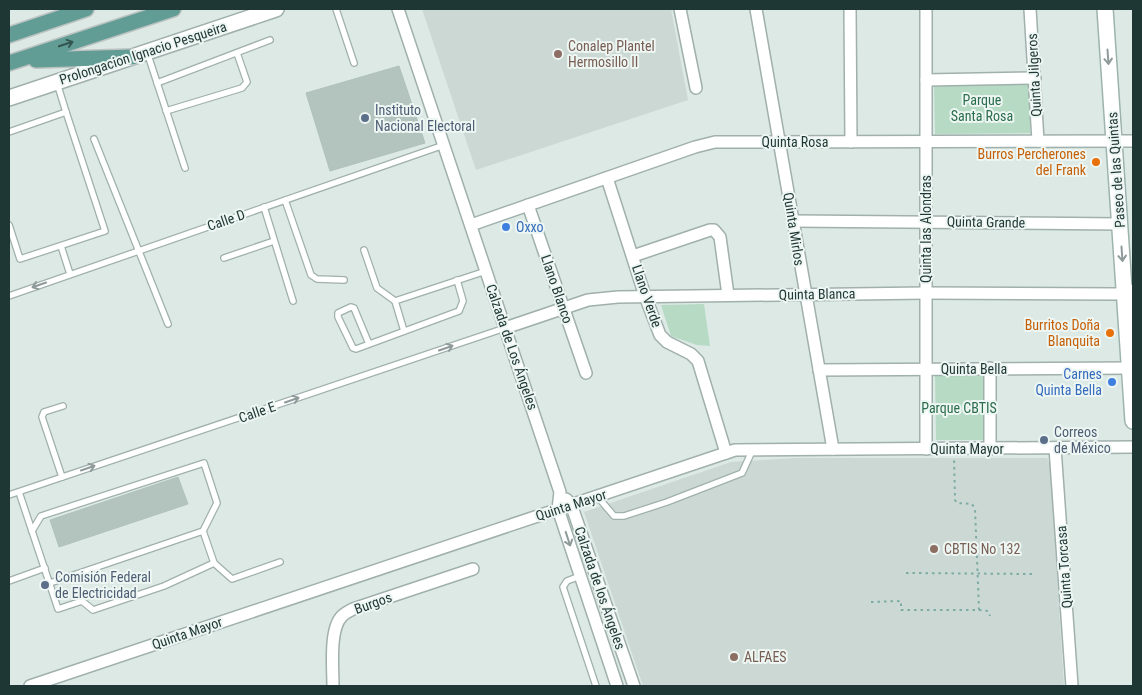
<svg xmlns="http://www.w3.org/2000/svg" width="1142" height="695" viewBox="0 0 1142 695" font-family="'Roboto Condensed',sans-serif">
	<rect width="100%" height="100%" fill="#dde9e5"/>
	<!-- built -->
	<g fill="#cbd8d4">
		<path d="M 422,9 L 671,9 L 688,100 L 476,170 Z"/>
		<path d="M 796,458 L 1047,458 L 1050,464 L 1064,686 L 643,686 L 584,512 L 731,462 Z"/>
	</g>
	<!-- green -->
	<g fill="#b6dac4">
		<path d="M 1030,81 L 1030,133 L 935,134 L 934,82 Z"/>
		<path d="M 704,304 L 710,346 L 697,345 L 671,336 L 661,305 Z"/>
		<path d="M 935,376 L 983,376 L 984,440 L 936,440 Z"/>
	</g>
	<!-- building -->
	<g fill="#b3c3be" stroke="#b0c2bd">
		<path d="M 399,66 L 425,143 L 330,171 L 306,93 Z"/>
		<path d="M 178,477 L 188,504 L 59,547 L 50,520 Z"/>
	</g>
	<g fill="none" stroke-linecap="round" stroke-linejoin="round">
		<!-- service casing -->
		<g stroke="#a0b0ac" stroke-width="8">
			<g id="service">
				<path d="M 336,9 L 354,63"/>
				<path d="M 147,52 L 185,168"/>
				<path d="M 57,83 L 66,112"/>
				<path d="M 157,83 L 270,40"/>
				<path d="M 166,111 L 242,88 L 247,82 L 237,53"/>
				<path d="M 9,132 L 66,112 L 105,231 L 20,259 L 9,225"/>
				<path d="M 94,139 L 168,324"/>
				<path d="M 285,200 L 311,275 L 317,279 L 344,280"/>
				<path d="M 264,207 L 293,301"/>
				<path d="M 61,246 L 70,274"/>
				<path d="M 364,250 L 377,288 L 395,301 L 486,271"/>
				<path d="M 224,258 L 274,241"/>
				<path d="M 9,296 L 444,145"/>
				<path d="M 395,301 L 404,331"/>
				<path d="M 369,344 L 354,308 L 351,307 L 338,313 L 338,317 L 353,348 L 356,349 L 459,311 L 463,301 L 457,280"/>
				<path d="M 62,477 L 42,417 L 44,412 L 63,406"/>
				<path d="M 19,492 L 58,609 L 82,601 L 93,610 L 164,586 L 214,563"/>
				<path d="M 9,495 L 505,328"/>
				<path d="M 597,496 L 614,516 L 624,516 L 667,502 L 742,473 L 753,449"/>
				<path d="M 32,531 L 41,516 L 204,463 L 217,503 L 203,531"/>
				<path d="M 580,576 L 567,581 L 563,587 L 596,686"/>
				<path d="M 9,581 L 45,568"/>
				<path d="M 50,583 L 203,531 L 214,563 L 232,579 L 280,562"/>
			</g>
		</g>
		<!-- minor casing -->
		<g stroke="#a0b0ac" stroke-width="14">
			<g id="minor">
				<path d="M 398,9 L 560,492 L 558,509 L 617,686"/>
				<path d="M 680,9 L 696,88"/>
				<path d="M 756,9 L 833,449"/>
				<path d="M 850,9 L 851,142"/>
				<path d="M 1030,9 L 1038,141"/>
				<path d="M 926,80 L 1035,78"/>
				<path d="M 607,178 L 645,296 L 660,335 L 667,342 L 691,354 L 698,361 L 726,453"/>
				<path d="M 528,205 L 586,373"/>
				<path d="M 793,221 L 1120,224"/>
				<path d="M 471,225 L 695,147 L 715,142 L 1133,141"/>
				<path d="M 633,256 L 710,230 L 714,230 L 720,237 L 728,295"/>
				<path d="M 505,328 L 588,300 L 618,297 L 926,293 L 1116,294 L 1133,290"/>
				<path d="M 990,368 L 990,449"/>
				<path d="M 819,370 L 1130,368"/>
				<path d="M 1055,448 L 1072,686"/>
				<path d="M 926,449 L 926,9"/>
				<path d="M 566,499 L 571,504 L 634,686"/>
				<path d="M 30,686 L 735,450 L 1133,447"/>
				<path d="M 333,686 C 333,668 329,629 342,616 C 345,613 349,611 353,609 L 473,569"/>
			</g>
		</g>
		<!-- tertiary casing -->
		<g stroke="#a0b0ac" stroke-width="18">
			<path id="tertiary" d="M 9,98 L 276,9"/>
		</g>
		<!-- secondary casing -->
		<g stroke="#9db4ae" stroke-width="18">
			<path id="secondary" d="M 1105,9 L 1133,421"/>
		</g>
		<!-- primary casing -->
		<g stroke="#bcc3c2" stroke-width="18">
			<g id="primary">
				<path d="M 9,35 L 86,9"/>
				<path d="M 36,60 L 132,57"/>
				<path d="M 9,63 L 173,9"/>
			</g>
		</g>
		<!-- path -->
		<g stroke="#7eaca3" stroke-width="2" stroke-dasharray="2.5 4" stroke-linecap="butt">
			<path d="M 906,573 L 1032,574"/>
			<path d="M 871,602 L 901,601 L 901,610 L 979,610 L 975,509 L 972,504 L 957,503 L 955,500 L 954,458"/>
			<path d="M 979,610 L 988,611 L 990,616"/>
		</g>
		<!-- service -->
		<use href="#service" stroke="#fff" stroke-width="5.5"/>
		<!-- minor -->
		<use href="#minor" stroke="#fff" stroke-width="11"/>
		<!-- tertiary -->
		<use href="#tertiary" stroke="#fff" stroke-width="15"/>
		<!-- secondary -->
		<use href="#secondary" stroke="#fff" stroke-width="15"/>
		<!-- primary -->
		<use href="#primary" stroke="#629d95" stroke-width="15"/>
	</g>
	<!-- one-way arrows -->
	<defs><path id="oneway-shaft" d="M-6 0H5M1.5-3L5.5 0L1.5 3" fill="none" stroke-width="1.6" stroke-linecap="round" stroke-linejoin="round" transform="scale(1.25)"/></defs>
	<use stroke="#335651" href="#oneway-shaft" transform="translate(66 44) rotate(-18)"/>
	<g stroke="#8f9b9a">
		<use href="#oneway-shaft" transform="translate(1108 57) rotate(86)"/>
		<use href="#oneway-shaft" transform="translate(1122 254) rotate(86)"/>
		<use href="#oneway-shaft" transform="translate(39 285) rotate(161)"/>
		<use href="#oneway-shaft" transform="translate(446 348) rotate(-19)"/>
		<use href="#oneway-shaft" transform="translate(292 400) rotate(-19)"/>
		<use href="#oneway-shaft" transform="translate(88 468) rotate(-19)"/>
		<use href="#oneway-shaft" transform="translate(568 539) rotate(72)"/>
	</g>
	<!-- markers -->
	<g fill="#8d6e63" stroke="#edf6f2" stroke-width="2">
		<circle cx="558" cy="54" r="5"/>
		<circle cx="934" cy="549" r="5"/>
		<circle cx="734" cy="657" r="5"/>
	</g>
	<g fill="#5c6f8a" stroke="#edf6f2" stroke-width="2">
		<circle cx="365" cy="118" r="5"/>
		<circle cx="1044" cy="440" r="5"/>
		<circle cx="45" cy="585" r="5"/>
	</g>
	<g fill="#e8710a" stroke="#edf6f2" stroke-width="2">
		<circle cx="1096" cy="162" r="5"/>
		<circle cx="1110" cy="333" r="5"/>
	</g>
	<g fill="#3f7fe0" stroke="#edf6f2" stroke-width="2">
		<circle cx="506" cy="227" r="5"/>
		<circle cx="1112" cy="382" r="5"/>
	</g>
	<g text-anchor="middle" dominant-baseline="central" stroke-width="4" stroke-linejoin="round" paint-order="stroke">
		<!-- education labels -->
		<g font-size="14" fill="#785e54" stroke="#edf6f2" text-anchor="start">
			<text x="568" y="46">Conalep Plantel<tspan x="568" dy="16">Hermosillo II</tspan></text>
			<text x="944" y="549">CBTIS No 132</text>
			<text x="744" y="657">ALFAES</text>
		</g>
		<!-- street labels -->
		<g font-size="14" fill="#1f3734" stroke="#edf6f2">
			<text transform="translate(143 53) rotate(-18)">Prolongacion Ignacio Pesqueira</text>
			<text transform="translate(1034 75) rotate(-93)">Quinta Jilgeros</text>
			<text x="795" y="142">Quinta Rosa</text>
			<text transform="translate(1116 170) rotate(-94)">Paseo de las Quintas</text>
			<text transform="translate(226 220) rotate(-19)">Calle D</text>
			<text transform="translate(986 222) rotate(1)">Quinta Grande</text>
			<text transform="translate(794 229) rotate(81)">Quinta Mirlos</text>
			<text transform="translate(926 229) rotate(-90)">Quinta las Alondras</text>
			<text transform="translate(557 289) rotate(71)">Llano Blanco</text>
			<text transform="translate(817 294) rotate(-1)">Quinta Blanca</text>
			<text transform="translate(647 296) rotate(71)">Llano Verde</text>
			<text transform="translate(512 347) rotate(71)">Calzada de Los Ángeles</text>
			<text x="974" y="369">Quinta Bella</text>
			<text transform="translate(257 412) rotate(-19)">Calle E</text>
			<text x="967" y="449">Quinta Mayor</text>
			<text transform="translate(571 505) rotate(-18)">Quinta Mayor</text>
			<text transform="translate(1064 567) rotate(-94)">Quinta Torcasa</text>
			<text transform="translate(600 588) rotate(71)">Calzada de los Ángeles</text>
			<text transform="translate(373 603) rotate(-20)">Burgos</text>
			<text transform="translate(187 633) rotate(-19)">Quinta Mayor</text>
		</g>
		<!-- park labels -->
		<g font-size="14" fill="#2b6d4c" stroke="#edf6f2">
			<text x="982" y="100">Parque<tspan x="982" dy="16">Santa Rosa</tspan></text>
			<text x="959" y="408">Parque CBTIS</text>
		</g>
		<!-- service labels -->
		<g font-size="14" fill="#4e5e75" stroke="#edf6f2" text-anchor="start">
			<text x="375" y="110">Instituto<tspan x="375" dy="16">Nacional Electoral</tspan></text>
			<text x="1054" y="432">Correos<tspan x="1054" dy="16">de México</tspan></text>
			<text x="55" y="577">Comisión Federal<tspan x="55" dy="16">de Electricidad</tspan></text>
		</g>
		<!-- food labels -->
		<g font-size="14" fill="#c56008" stroke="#edf6f2" text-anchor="end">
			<text x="1086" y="154">Burros Percherones<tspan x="1086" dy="16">del Frank</tspan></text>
			<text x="1100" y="325">Burritos Doña<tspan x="1100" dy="16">Blanquita</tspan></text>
		</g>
		<!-- shop labels -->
		<g font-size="14" fill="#366cbe" stroke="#edf6f2" text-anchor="start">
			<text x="516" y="227">Oxxo</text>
			<text x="1102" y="374" text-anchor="end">Carnes<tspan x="1102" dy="16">Quinta Bella</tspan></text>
		</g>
	</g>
	<!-- border -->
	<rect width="1142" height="695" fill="none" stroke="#1f3734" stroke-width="20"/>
</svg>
